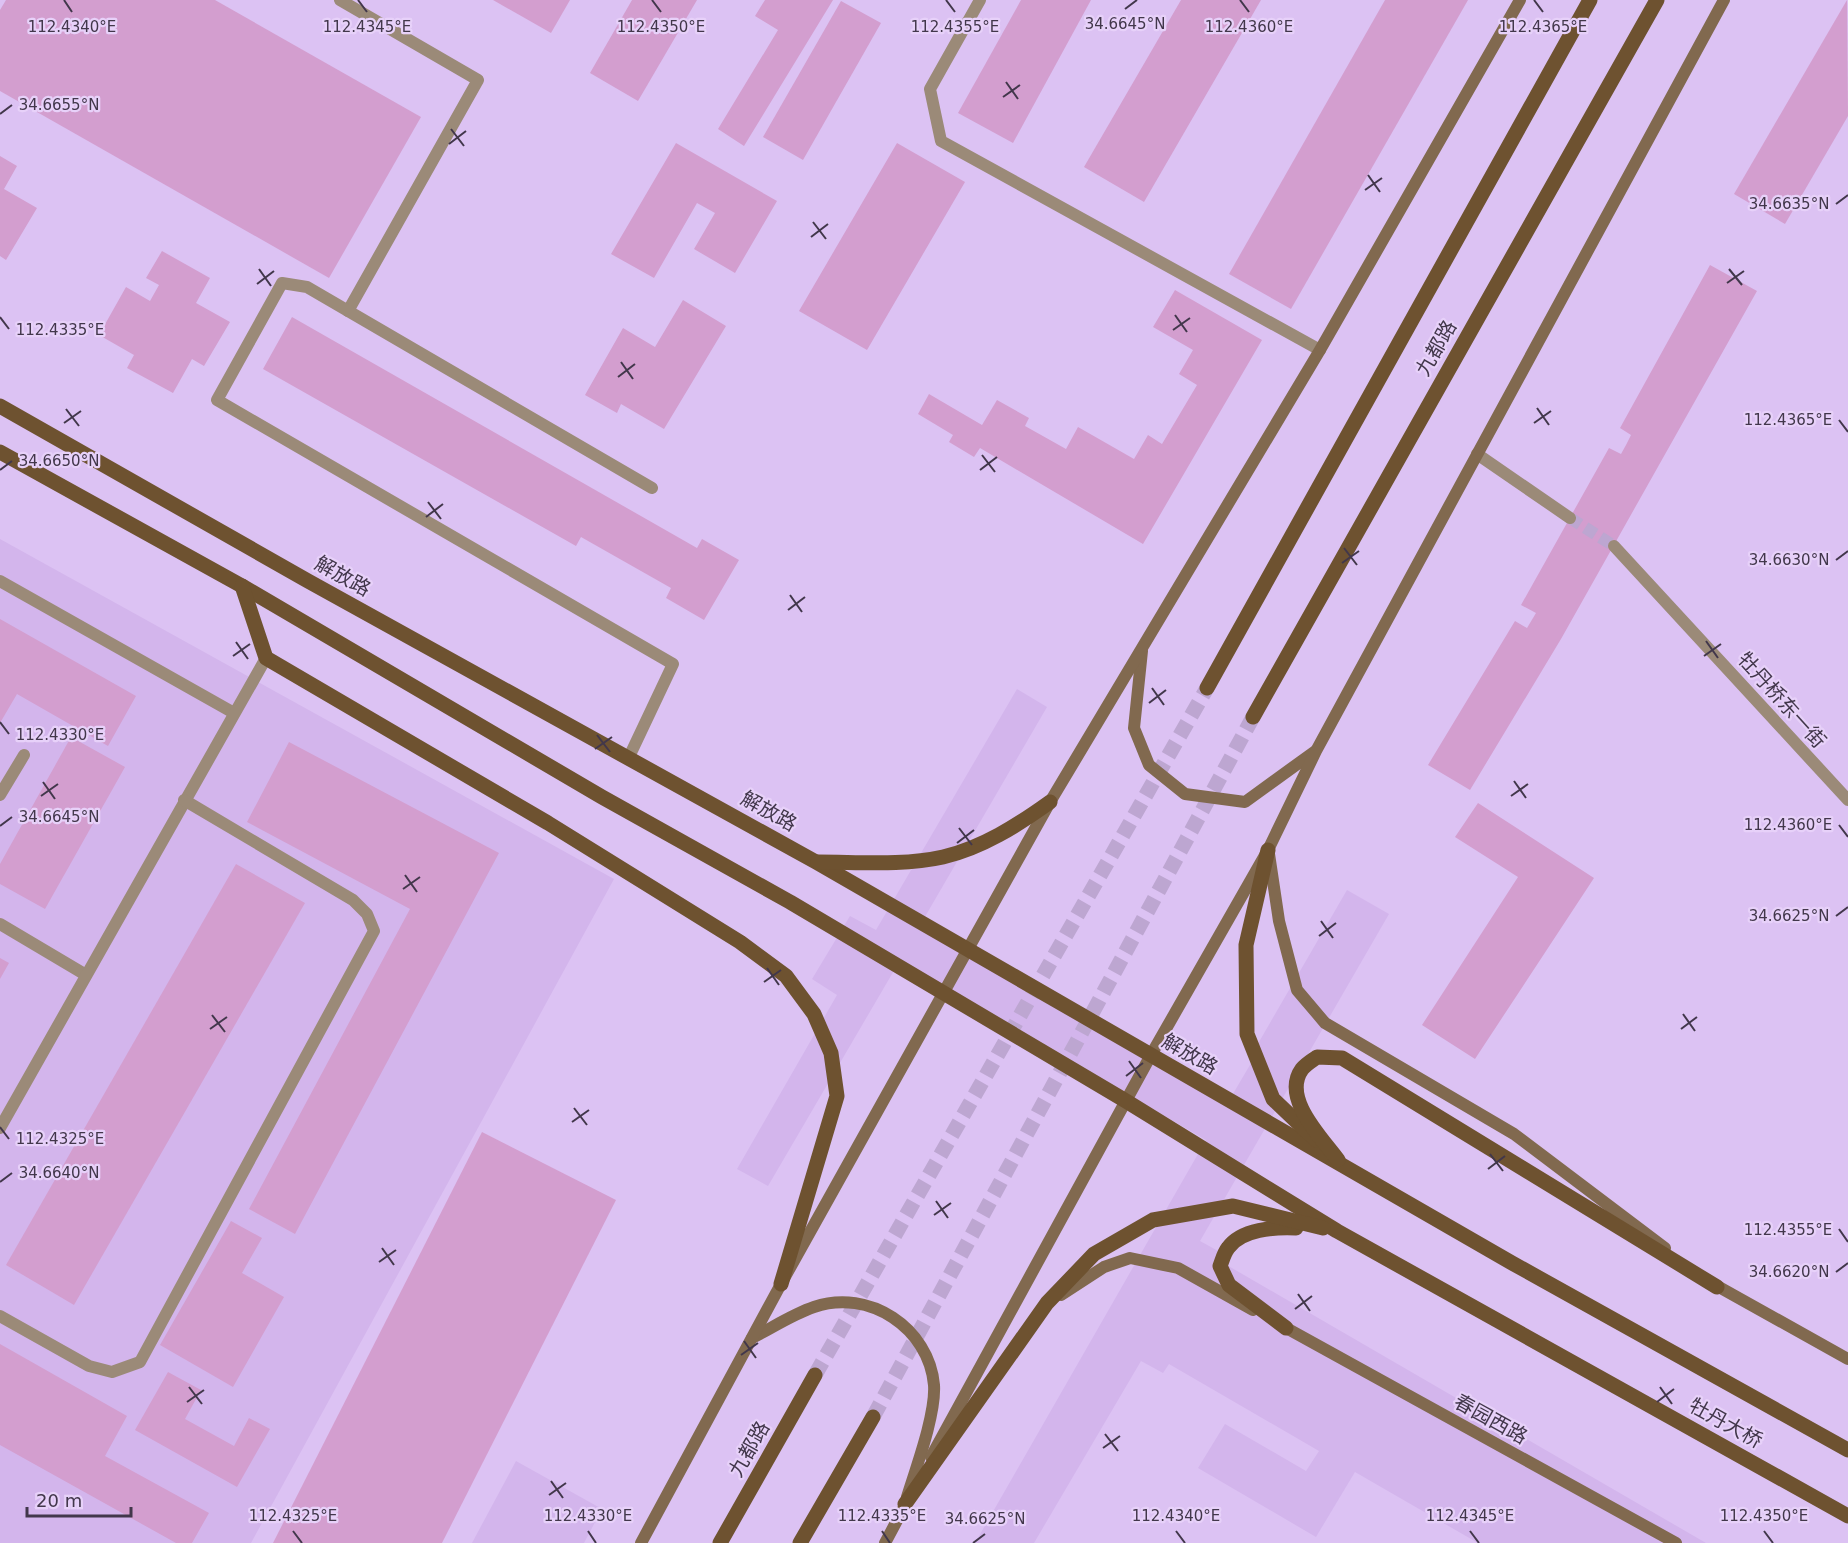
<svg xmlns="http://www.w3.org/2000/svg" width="1848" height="1543" viewBox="0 0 1848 1543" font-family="'DejaVu Sans','Noto Sans SC',sans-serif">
	<rect width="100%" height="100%" fill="#dcc2f3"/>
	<!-- built -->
	<g fill="#d3b5ec">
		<path d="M 0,539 L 614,879 L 251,1543 L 0,1543 Z"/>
		<path d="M 1017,689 L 1047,707 L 919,927 L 1227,1104 L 1257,1053 L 1256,1047 L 1347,890 L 1389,914 L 1200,1241 L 1229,1257 L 1225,1264 L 1706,1543 L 1478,1543 L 1355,1472 L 1316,1537 L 1198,1468 L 1225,1424 L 1306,1471 L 1319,1451 L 1169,1364 L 1163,1373 L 1141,1361 L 1034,1543 L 975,1543 L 1206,1140 L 899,962 L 768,1186 L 737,1169 L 837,995 L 812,979 L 850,916 L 876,930 Z"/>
		<path d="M 516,1461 L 602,1509 L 584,1543 L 472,1543 Z"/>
	</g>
	<!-- building -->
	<g fill="#d39ecf">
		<path d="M 6,0 L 215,0 L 421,117 L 329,278 L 0,91 L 0,10 Z"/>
		<path d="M 493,0 L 570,0 L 551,33 Z"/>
		<path d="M 632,0 L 697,0 L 638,101 L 590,73 Z"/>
		<path d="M 765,0 L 833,0 L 744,146 L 718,129 L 778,30 L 755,16 Z"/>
		<path d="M 1021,0 L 1091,0 L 1013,143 L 958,113 Z"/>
		<path d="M 1181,0 L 1261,0 L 1144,202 L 1084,167 Z"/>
		<path d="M 1385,0 L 1468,0 L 1291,309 L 1229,274 Z"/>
		<path d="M 1847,0 L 1848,116 L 1785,224 L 1734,194 Z"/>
		<path d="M 841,1 L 881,23 L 803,160 L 763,137 Z"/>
		<path d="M 676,143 L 777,201 L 735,273 L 694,249 L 715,213 L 697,203 L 654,278 L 611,254 Z"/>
		<path d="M 897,143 L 965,182 L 867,350 L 799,311 Z"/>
		<path d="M 0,156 L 17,166 L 4,189 L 37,208 L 6,260 L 0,256 Z"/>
		<path d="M 162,251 L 210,278 L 196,303 L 230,322 L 204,366 L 192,359 L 173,393 L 127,368 L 134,355 L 99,335 L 126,287 L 150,301 L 159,285 L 146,278 Z"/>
		<path d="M 1710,265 L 1757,291 L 1561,639 L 1470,790 L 1428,765 L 1515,621 L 1527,628 L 1536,613 L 1521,605 L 1609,448 L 1621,454 L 1626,445 L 1631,435 L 1620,428 Z"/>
		<path d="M 1175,290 L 1262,340 L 1143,544 L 980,448 L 974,457 L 949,442 L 953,435 L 918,414 L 929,394 L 982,425 L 997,400 L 1029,418 L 1025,426 L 1066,449 L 1078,427 L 1134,459 L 1148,435 L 1162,444 L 1197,385 L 1179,374 L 1193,350 L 1153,327 Z"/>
		<path d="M 683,300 L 726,326 L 664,429 L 621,404 L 617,413 L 585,395 L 623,328 L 655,347 Z"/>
		<path d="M 292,317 L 697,548 L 702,539 L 739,560 L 704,620 L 666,598 L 671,588 L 581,537 L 576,546 L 263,369 Z"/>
		<path d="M 0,619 L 136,696 L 108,746 L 17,694 L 0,723 Z"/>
		<path d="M 71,737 L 125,767 L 45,909 L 0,884 L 0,864 Z"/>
		<path d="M 289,742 L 499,853 L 295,1234 L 249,1209 L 410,909 L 247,822 Z"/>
		<path d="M 1478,803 L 1594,878 L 1475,1059 L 1422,1025 L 1518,877 L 1455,837 Z"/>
		<path d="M 236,864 L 305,903 L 74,1305 L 6,1265 Z"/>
		<path d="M 0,958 L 9,963 L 0,979 Z"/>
		<path d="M 482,1132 L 616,1200 L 442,1543 L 273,1543 Z"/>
		<path d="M 231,1221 L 262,1238 L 242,1273 L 284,1297 L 233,1387 L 160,1345 Z"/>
		<path d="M 0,1344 L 127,1416 L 105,1456 L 209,1513 L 192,1543 L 176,1543 L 0,1445 Z"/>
		<path d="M 168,1372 L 201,1390 L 185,1419 L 234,1446 L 249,1418 L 270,1429 L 237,1487 L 135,1430 Z"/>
	</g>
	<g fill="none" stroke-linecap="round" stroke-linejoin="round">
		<!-- street-tunnel -->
		<path stroke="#bda6d1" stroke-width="12" stroke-dasharray="12 6" stroke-linecap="butt" d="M 1570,518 L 1614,546"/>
		<!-- primary-tunnel -->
		<g stroke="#bda6d1" stroke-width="15" stroke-dasharray="15 8" stroke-linecap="butt">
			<path d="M 815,1375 L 1207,688"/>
			<path d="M 873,1417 L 1253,717"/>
		</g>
		<!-- lane -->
		<g stroke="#9b8a78" stroke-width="12">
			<path d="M 340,0 L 478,80 L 348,311"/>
			<path d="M 0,581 L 234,713"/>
			<path d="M 629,757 L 673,664 L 217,400 L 282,283 L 307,287 L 652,488"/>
			<path d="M 0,795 L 24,755"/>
			<path d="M 0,924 L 86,975"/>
			<path d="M 0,1128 L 266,658"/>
			<path d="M 0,1316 L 89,1366 L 112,1372 L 140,1362 L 374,931 L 367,914 L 353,900 L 184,800"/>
		</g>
		<!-- street -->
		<g stroke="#9b8a78" stroke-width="12">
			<path d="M 980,0 L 930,89 L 941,141 L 1320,350"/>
			<path d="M 1477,454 L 1570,518"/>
			<path d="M 1614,546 L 1848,800"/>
		</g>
		<!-- secondary -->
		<g stroke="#81694f" stroke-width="12">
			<path d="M 1142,651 L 1134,728 L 1149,765 L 1185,794 L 1245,802 L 1314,752"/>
			<path d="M 1269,854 L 1279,921 L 1297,990 L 1325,1023 L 1514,1134 L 1665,1248"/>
			<path d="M 1710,1282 L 1848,1359"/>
			<path d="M 1061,1295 L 1104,1267 L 1130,1258 L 1178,1268 L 1253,1310"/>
			<path d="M 1279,1324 L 1676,1543"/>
			<path d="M 752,1338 C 772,1328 793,1314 814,1307 C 869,1288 929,1328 934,1385 C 936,1414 916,1468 907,1497"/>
			<path d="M 931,1457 L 1151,1055 L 1268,850 L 1316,751 L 1724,0"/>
			<path d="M 641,1543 L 781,1284 L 1050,802 L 1320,350 L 1520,0"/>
			<path d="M 885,1543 L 910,1496"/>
		</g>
		<!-- primary -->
		<g stroke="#6e5230" stroke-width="15">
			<path d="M 0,406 L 308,581 L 816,862 L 1512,1263 L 1848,1450"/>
			<path d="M 0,452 L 242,586 L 602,797 L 790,902 L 1126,1101 L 1337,1231 L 1848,1516"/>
			<path d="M 242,586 L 266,658 L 548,823 L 740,942 L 786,976 L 814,1014 L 831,1053 L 837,1096 L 781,1284"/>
			<path d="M 1207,688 L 1590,0"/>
			<path d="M 1253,717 L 1657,0"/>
			<path d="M 1268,850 L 1246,945 L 1247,1034 L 1273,1099 L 1316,1140"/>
			<path d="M 818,862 C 859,862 903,866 943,857 C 982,848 1018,825 1050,802"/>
			<path d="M 1338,1160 C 1322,1138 1281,1098 1302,1069 C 1306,1064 1313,1060 1317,1057 L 1342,1058 L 1717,1287"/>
			<path d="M 1286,1328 L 1229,1285 L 1220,1266 C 1222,1261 1224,1253 1228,1248 C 1241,1229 1275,1227 1296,1228"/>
			<path d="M 905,1504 L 1047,1303 L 1094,1254 L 1153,1220 L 1233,1206 L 1323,1228"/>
			<path d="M 720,1543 L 815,1375"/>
			<path d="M 800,1543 L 873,1417"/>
		</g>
	</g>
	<!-- ticks -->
	<path fill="none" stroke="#42374b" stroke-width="2" d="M 64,0 L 72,12M 358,0 L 367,12M 652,0 L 661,12M 946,0 L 955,12M 1240,0 L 1249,12M 1534,0 L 1543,12M 1125,9 L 1137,0M 1006,82 L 1018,99M 1003,97 L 1020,85M 0,114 L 12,105M 451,129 L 464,146M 449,144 L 466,131M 1368,175 L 1380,192M 1365,190 L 1382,178M 1836,204 L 1848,195M 813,222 L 826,239M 811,237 L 828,224M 259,269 L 271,286M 1729,269 L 1742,285M 1727,283 L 1744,271M 257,284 L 274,271M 1175,315 L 1187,332M 0,317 L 9,329M 1173,330 L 1190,318M 621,362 L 633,379M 618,377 L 635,364M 1537,408 L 1549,425M 66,409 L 79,426M 1839,420 L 1848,432M 64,423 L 81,411M 1534,423 L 1551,411M 982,455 L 995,472M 0,470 L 12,461M 980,470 L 997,457M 428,502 L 441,519M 426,517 L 443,504M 1344,548 L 1357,565M 1836,560 L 1848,551M 1342,563 L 1359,551M 790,595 L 802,612M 788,610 L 805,597M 1706,641 L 1718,658M 236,642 L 248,659M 233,656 L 250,644M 1704,656 L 1721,644M 1152,688 L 1164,705M 1149,703 L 1166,690M 0,722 L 9,734M 597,735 L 610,752M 595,749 L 612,737M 1514,781 L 1526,798M 43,782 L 55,799M 41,796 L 58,784M 1511,796 L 1528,784M 1839,825 L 1848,837M 0,826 L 12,817M 959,828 L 972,845M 957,843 L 974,830M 405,875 L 417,892M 403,889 L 420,877M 1836,916 L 1848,907M 1321,921 L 1333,938M 1319,936 L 1336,923M 767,968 L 779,985M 764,982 L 781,970M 1683,1014 L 1695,1031M 212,1015 L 225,1032M 210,1029 L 227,1017M 1681,1029 L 1697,1017M 1129,1061 L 1141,1078M 1126,1076 L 1143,1063M 574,1108 L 587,1125M 572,1122 L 589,1110M 0,1127 L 9,1139M 1490,1154 L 1503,1171M 1488,1169 L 1505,1156M 0,1182 L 12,1173M 936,1201 L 948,1218M 934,1215 L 951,1203M 1839,1229 L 1848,1242M 382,1248 L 394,1265M 379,1262 L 396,1250M 1836,1272 L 1848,1263M 1298,1294 L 1310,1311M 1295,1309 L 1312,1296M 744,1341 L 756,1358M 741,1355 L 758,1343M 189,1387 L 202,1404M 1660,1387 L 1672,1404M 187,1402 L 204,1390M 1657,1402 L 1674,1389M 1105,1434 L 1118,1451M 1103,1448 L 1120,1436M 551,1481 L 563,1498M 549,1495 L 566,1483M 293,1531 L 302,1543M 588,1531 L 596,1543M 882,1531 L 890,1543M 1176,1531 L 1185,1543M 1470,1531 L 1479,1543M 1764,1531 L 1773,1543M 973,1543 L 985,1534"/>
	<g text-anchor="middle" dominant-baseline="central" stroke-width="4.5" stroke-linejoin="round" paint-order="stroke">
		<!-- street labels -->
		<g font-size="20" fill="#42374b" stroke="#e7d1f9">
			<text transform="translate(1436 348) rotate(-60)">九都路</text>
			<text transform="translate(343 576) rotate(29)">解放路</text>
			<text transform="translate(1782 700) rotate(48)">牡丹桥东一街</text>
			<text transform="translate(769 811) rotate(29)">解放路</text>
			<text transform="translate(1190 1054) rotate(30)">解放路</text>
			<text transform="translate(1491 1419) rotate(29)">春园西路</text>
			<text transform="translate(1726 1423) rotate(29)">牡丹大桥</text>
			<text transform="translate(749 1449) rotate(-60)">九都路</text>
		</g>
	</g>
	<g font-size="15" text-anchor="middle" fill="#42374b" stroke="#e7d1f9" stroke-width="4.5" stroke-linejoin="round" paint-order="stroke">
		<text x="1125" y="29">34.6645°N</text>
		<text x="72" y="32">112.4340°E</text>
		<text x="367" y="32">112.4345°E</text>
		<text x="661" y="32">112.4350°E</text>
		<text x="955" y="32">112.4355°E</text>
		<text x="1249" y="32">112.4360°E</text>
		<text x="1543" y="32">112.4365°E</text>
		<text x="59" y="110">34.6655°N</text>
		<text x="1789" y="209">34.6635°N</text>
		<text x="60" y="335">112.4335°E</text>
		<text x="1788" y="425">112.4365°E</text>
		<text x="59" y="466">34.6650°N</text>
		<text x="1789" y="565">34.6630°N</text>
		<text x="60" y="740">112.4330°E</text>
		<text x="59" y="822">34.6645°N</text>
		<text x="1788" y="830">112.4360°E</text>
		<text x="1789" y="921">34.6625°N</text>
		<text x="60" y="1144">112.4325°E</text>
		<text x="59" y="1178">34.6640°N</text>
		<text x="1788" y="1235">112.4355°E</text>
		<text x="1789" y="1277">34.6620°N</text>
		<text x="293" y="1521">112.4325°E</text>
		<text x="588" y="1521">112.4330°E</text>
		<text x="882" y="1521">112.4335°E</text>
		<text x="1176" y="1521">112.4340°E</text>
		<text x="1470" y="1521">112.4345°E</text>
		<text x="1764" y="1521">112.4350°E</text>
		<text x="985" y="1524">34.6625°N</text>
	</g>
	<!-- scale -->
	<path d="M27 1507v9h104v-9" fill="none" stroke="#42374b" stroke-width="3"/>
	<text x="36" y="1507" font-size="18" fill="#42374b" stroke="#e7d1f9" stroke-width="4.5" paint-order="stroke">20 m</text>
</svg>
